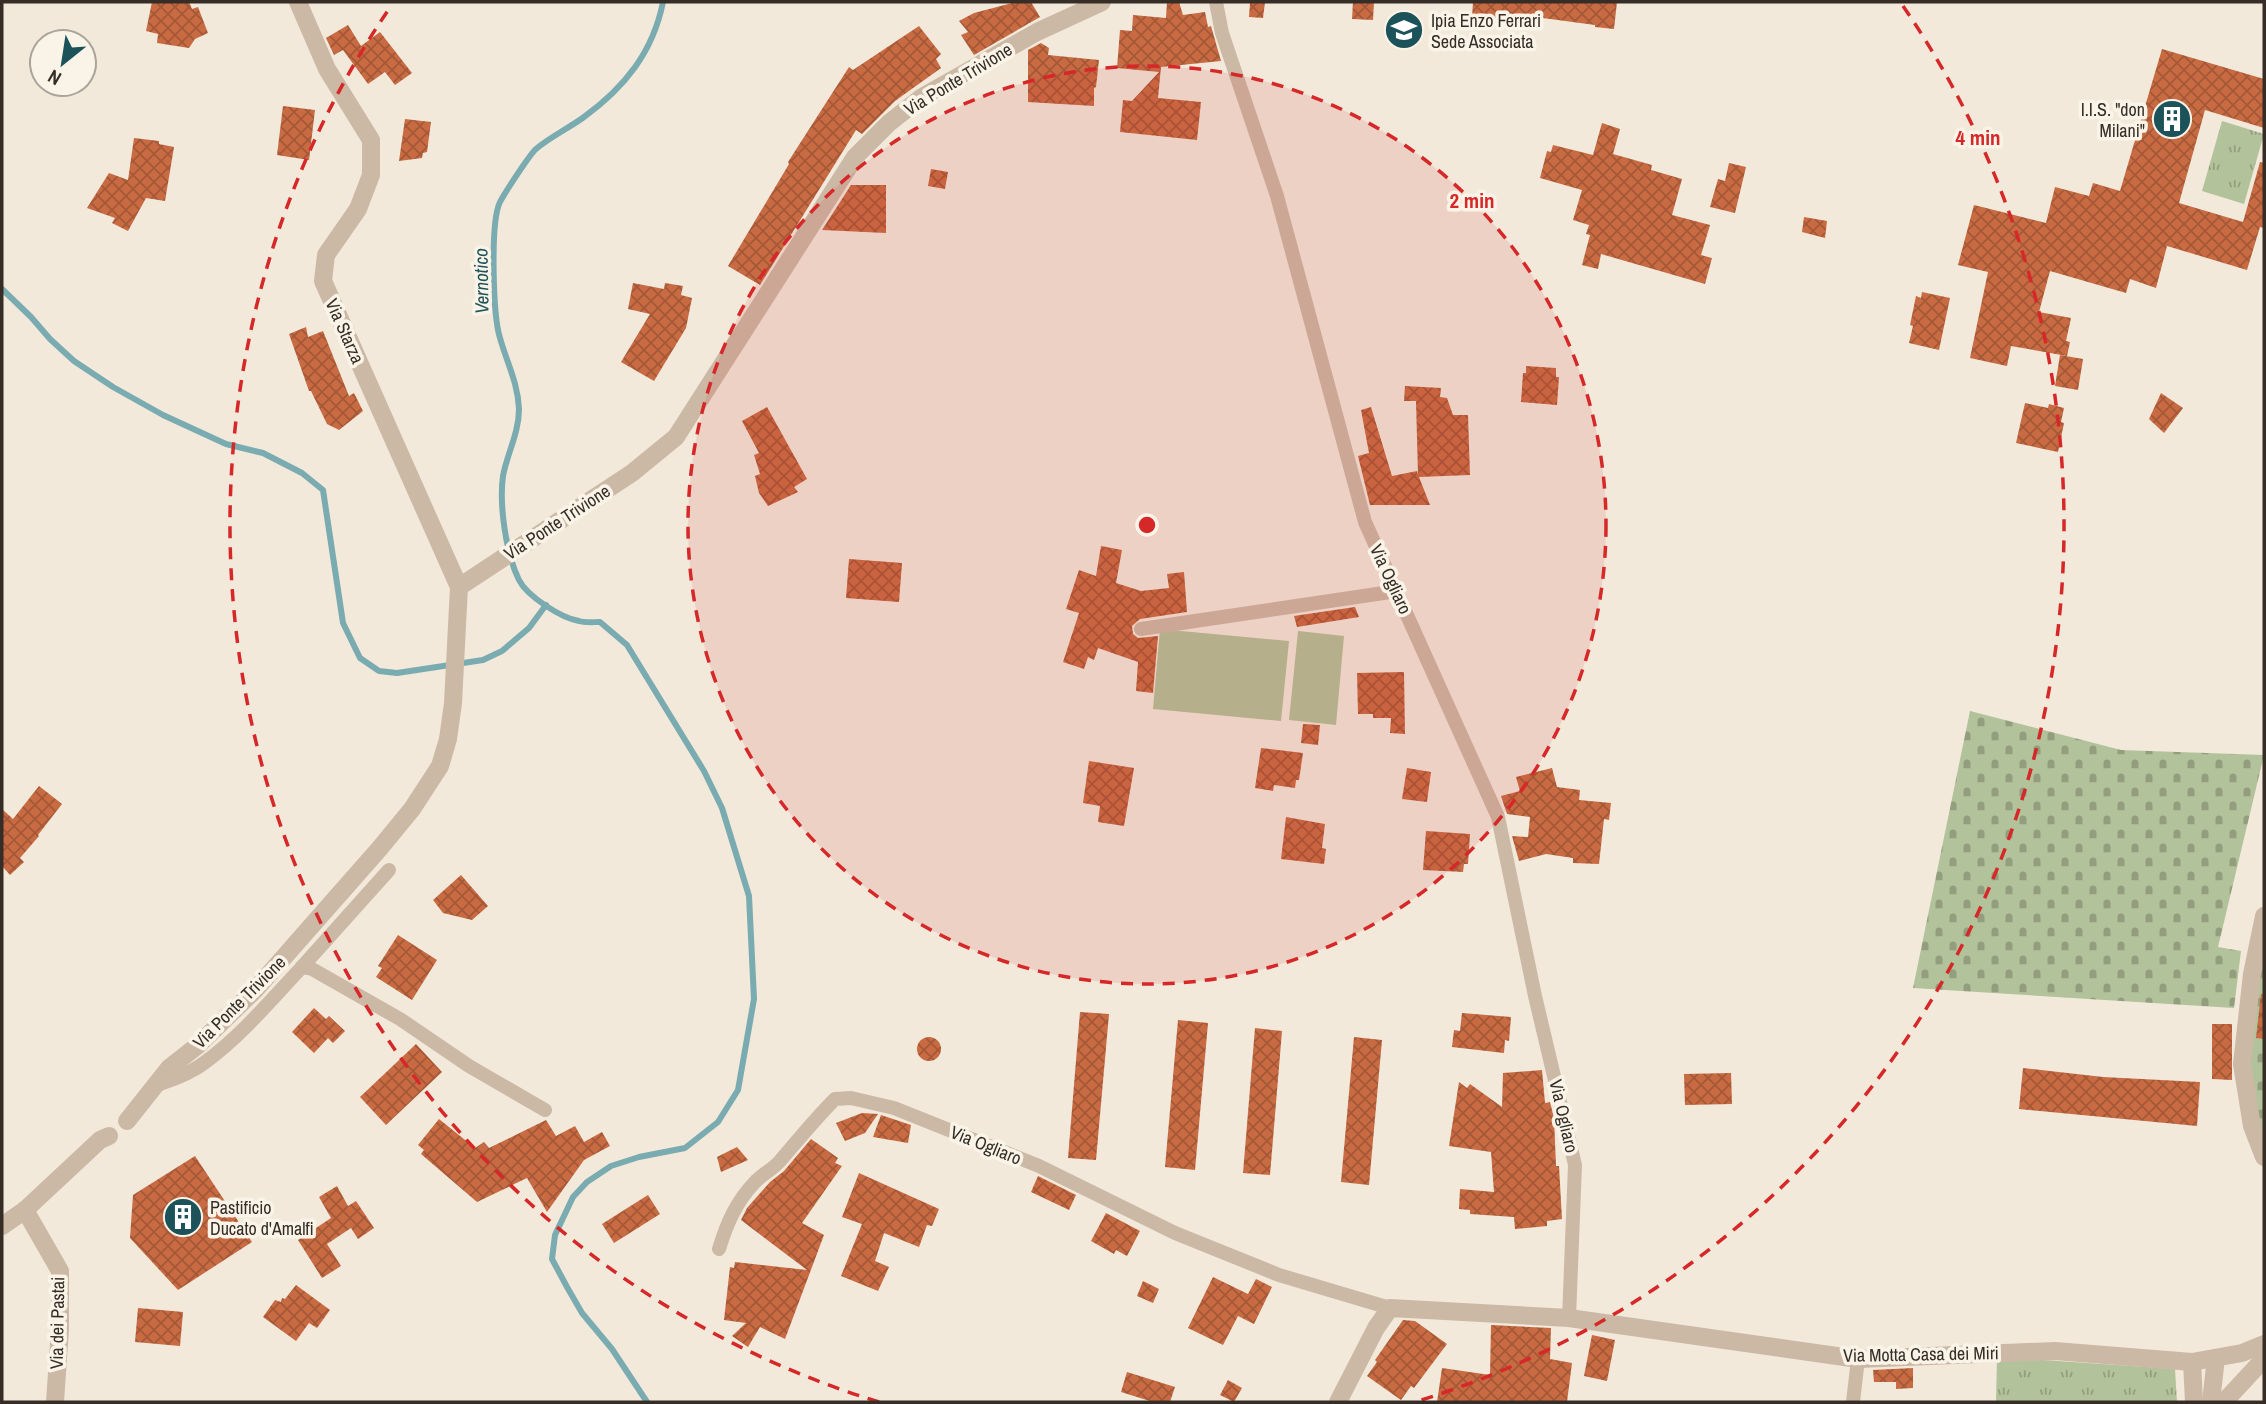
<svg xmlns="http://www.w3.org/2000/svg" width="2266" height="1404" viewBox="0 0 2266 1404" font-family="'Archivo Narrow',sans-serif">
	<defs>
		<pattern id="grass-tufts" width="24" height="20" patternUnits="userSpaceOnUse" patternTransform="scale(1.75)"><rect width="24" height="20" fill="#b2c29a"/><path d="M3 7l-1-3M5 7V3M7 7l1-3M15 17l-1-3M17 17v-4M19 17l1-3" fill="none" stroke="#929e7e"/></pattern>
		<pattern id="cemetery-stones" width="16" height="16" patternUnits="userSpaceOnUse" patternTransform="scale(1.75)"><rect width="16" height="16" fill="#b2c29a"/><path d="M2 7V4a2 2 0 0 1 4 0v3zM10 15v-3a2 2 0 0 1 4 0v3z" fill="#929e7e"/></pattern>
		<pattern id="building-cross-hatch" width="8" height="8" patternUnits="userSpaceOnUse" patternTransform="scale(1.75)"><rect width="8" height="8" fill="#c96b42"/><path d="M0 0l8 8M0 8l8-8" fill="none" stroke="#a45837"/></pattern>
	</defs>
	<rect width="100%" height="100%" fill="#f2e9db"/>
	<!-- grass -->
	<g fill="url(#grass-tufts)">
		<path d="M 2222,121 L 2264,134 L 2244,204 L 2202,191 Z"/>
		<path d="M 1997,1357 L 2175,1369 L 2177,1402 L 1996,1402 Z"/>
	</g>
	<!-- cemetery -->
	<g fill="url(#cemetery-stones)">
		<path d="M 1970,711 L 2121,750 L 2264,755 L 2218,947 L 2241,951 L 2234,1008 L 1913,988 Z"/>
		<path d="M 2261,959 L 2264,960 L 2264,1152 L 2245,1086 Z"/>
	</g>
	<!-- pitch -->
	<g fill="#b2c29a">
		<path d="M 1160,629 L 1289,641 L 1281,721 L 1153,709 Z"/>
		<path d="M 1298,631 L 1344,636 L 1336,725 L 1289,720 Z"/>
	</g>
	<g fill="none" stroke-linecap="round" stroke-linejoin="round">
		<!-- stream -->
		<g stroke="#79abb0" stroke-width="6">
			<path d="M 2,289 L 31,317 L 50,339 L 74,361 L 113,387 L 163,415 L 226,444 L 263,453 L 302,473 L 323,490 L 343,623 L 360,658 L 379,671 L 397,673 L 483,660 L 502,651 L 529,628 L 546,605"/>
			<path d="M 647,1402 L 612,1349 L 582,1313 L 567,1287 L 552,1259 L 555,1235 L 573,1197 L 587,1182 L 611,1166 L 639,1157 L 685,1148 L 718,1122 L 738,1090 L 754,999 L 749,896 L 722,808 L 704,771 L 627,645 L 600,622 C 593,622 585,623 579,621 C 561,618 527,596 519,580 C 506,554 499,505 503,476 C 507,454 519,433 519,409 C 518,383 507,363 500,338 C 493,316 490,222 500,202 C 504,194 530,154 536,149 C 550,137 569,128 584,117 C 625,87 653,52 663,2"/>
		</g>
	</g>
	<!-- building -->
	<g fill="url(#building-cross-hatch)">
		<path d="M 152,2 L 189,2 L 192,9 L 198,7 L 208,33 L 195,39 L 189,48 L 157,43 L 158,34 L 146,31 Z"/>
		<path d="M 1016,2 L 1031,2 L 1040,17 L 974,55 L 961,35 L 968,32 L 959,21 L 974,13 Z"/>
		<path d="M 1167,2 L 1179,2 L 1183,15 L 1205,12 L 1208,27 L 1211,26 L 1221,61 L 1161,67 L 1158,98 L 1201,102 L 1197,140 L 1120,132 L 1123,100 L 1132,101 L 1159,72 L 1117,68 L 1120,30 L 1132,31 L 1133,15 L 1166,18 Z"/>
		<path d="M 1250,2 L 1265,2 L 1263,18 L 1249,17 Z"/>
		<path d="M 1353,2 L 1374,2 L 1373,20 L 1352,19 Z"/>
		<path d="M 1473,2 L 1617,2 L 1614,29 L 1595,27 L 1595,25 L 1512,14 L 1511,22 L 1472,17 Z"/>
		<path d="M 348,25 L 361,46 L 380,32 L 412,73 L 395,85 L 385,72 L 368,84 L 343,50 L 334,55 L 326,38 Z"/>
		<path d="M 919,26 L 941,54 L 936,59 L 941,68 L 895,101 L 862,134 L 856,130 L 760,285 L 728,266 L 789,164 L 788,162 L 849,67 L 853,70 Z"/>
		<path d="M 1041,43 L 1049,48 L 1048,55 L 1099,60 L 1096,87 L 1094,88 L 1094,106 L 1028,102 L 1028,50 Z"/>
		<path d="M 2162,49 L 2264,79 L 2264,128 L 2205,110 L 2179,203 L 2243,222 L 2260,162 L 2264,163 L 2264,228 L 2260,227 L 2247,270 L 2167,246 L 2156,288 L 2130,279 L 2126,293 L 2050,271 L 2039,312 L 2071,318 L 2066,341 L 2070,342 L 2067,356 L 2011,346 L 2007,366 L 1970,358 L 1988,272 L 1958,265 L 1974,205 L 2046,223 L 2055,187 L 2089,196 L 2093,183 L 2120,191 Z"/>
		<path d="M 283,106 L 315,110 L 309,160 L 277,155 Z"/>
		<path d="M 405,119 L 431,122 L 427,152 L 423,153 L 422,158 L 399,161 Z"/>
		<path d="M 1602,123 L 1620,129 L 1613,154 L 1652,165 L 1651,170 L 1682,179 L 1672,215 L 1710,225 L 1701,255 L 1712,258 L 1705,284 L 1601,254 L 1598,269 L 1582,265 L 1590,235 L 1586,234 L 1589,225 L 1573,220 L 1582,190 L 1540,178 L 1547,151 L 1551,152 L 1553,145 L 1593,155 Z"/>
		<path d="M 134,138 L 159,141 L 159,144 L 174,147 L 165,201 L 146,198 L 128,231 L 112,223 L 115,218 L 87,208 L 109,173 L 128,180 Z"/>
		<path d="M 1729,163 L 1746,167 L 1735,213 L 1710,207 L 1718,179 L 1725,181 Z"/>
		<path d="M 931,169 L 948,172 L 945,189 L 928,186 Z"/>
		<path d="M 851,185 L 886,185 L 886,233 L 822,230 Z"/>
		<path d="M 1804,217 L 1827,221 L 1825,238 L 1802,232 Z"/>
		<path d="M 633,283 L 664,289 L 665,283 L 683,286 L 681,295 L 692,298 L 686,328 L 654,381 L 621,362 L 650,314 L 628,309 Z"/>
		<path d="M 1922,292 L 1950,298 L 1939,350 L 1909,343 L 1913,326 L 1910,325 L 1916,296 L 1921,298 Z"/>
		<path d="M 306,327 L 308,337 L 323,331 L 349,396 L 354,393 L 363,411 L 339,430 L 327,424 L 311,391 L 309,391 L 289,334 Z"/>
		<path d="M 2060,355 L 2083,359 L 2078,390 L 2055,386 Z"/>
		<path d="M 1526,366 L 1556,368 L 1556,377 L 1559,377 L 1557,405 L 1521,402 L 1523,373 L 1526,373 Z"/>
		<path d="M 1405,386 L 1441,388 L 1440,397 L 1447,398 L 1453,415 L 1468,415 L 1470,475 L 1419,477 L 1430,505 L 1370,505 L 1358,456 L 1369,453 L 1361,410 L 1371,407 L 1392,476 L 1417,471 L 1418,475 L 1416,401 L 1404,401 Z"/>
		<path d="M 2161,393 L 2183,408 L 2164,433 L 2149,419 Z"/>
		<path d="M 2025,403 L 2048,408 L 2049,404 L 2064,408 L 2061,422 L 2064,423 L 2058,452 L 2016,443 Z"/>
		<path d="M 767,407 L 807,479 L 794,487 L 798,492 L 768,506 L 759,493 L 755,476 L 760,474 L 754,455 L 759,453 L 742,421 Z"/>
		<path d="M 1101,546 L 1122,550 L 1116,583 L 1141,591 L 1169,588 L 1167,574 L 1184,572 L 1187,612 L 1140,619 L 1132,626 L 1133,634 L 1138,638 L 1158,636 L 1153,693 L 1136,691 L 1138,662 L 1098,648 L 1094,660 L 1088,657 L 1084,669 L 1063,662 L 1079,613 L 1066,609 L 1079,570 L 1096,576 Z"/>
		<path d="M 849,559 L 902,563 L 899,602 L 846,598 Z"/>
		<path d="M 1355,607 L 1359,617 L 1297,627 L 1294,616 Z"/>
		<path d="M 1404,672 L 1405,734 L 1390,733 L 1391,718 L 1373,718 L 1373,714 L 1358,714 L 1357,673 Z"/>
		<path d="M 1303,724 L 1320,725 L 1318,745 L 1301,743 Z"/>
		<path d="M 1261,748 L 1303,753 L 1299,780 L 1296,780 L 1295,788 L 1274,785 L 1273,791 L 1255,788 Z"/>
		<path d="M 1089,761 L 1134,768 L 1124,826 L 1098,822 L 1100,806 L 1083,803 Z"/>
		<path d="M 1407,768 L 1431,772 L 1427,802 L 1402,799 Z"/>
		<path d="M 1552,768 L 1557,787 L 1580,790 L 1579,800 L 1611,803 L 1609,820 L 1604,819 L 1599,864 L 1573,863 L 1573,858 L 1546,854 L 1519,861 L 1512,836 L 1528,837 L 1530,817 L 1507,814 L 1501,796 L 1520,791 L 1516,777 Z"/>
		<path d="M 39,786 L 62,804 L 38,835 L 39,836 L 20,858 L 24,862 L 10,875 L 2,866 L 2,809 L 13,819 Z"/>
		<path d="M 1286,817 L 1325,824 L 1322,848 L 1326,849 L 1324,864 L 1281,859 Z"/>
		<path d="M 1426,831 L 1470,834 L 1468,864 L 1464,864 L 1463,872 L 1423,870 Z"/>
		<path d="M 461,875 L 488,906 L 472,920 L 443,913 L 433,900 Z"/>
		<path d="M 398,935 L 437,960 L 412,1000 L 376,977 L 382,968 L 378,966 Z"/>
		<path d="M 2261,994 L 2264,994 L 2264,1039 L 2256,1038 Z"/>
		<path d="M 314,1008 L 326,1019 L 329,1016 L 345,1031 L 333,1043 L 328,1038 L 314,1053 L 292,1032 Z"/>
		<path d="M 1080,1012 L 1109,1014 L 1096,1160 L 1068,1158 Z"/>
		<path d="M 1462,1013 L 1511,1017 L 1509,1041 L 1505,1040 L 1504,1053 L 1452,1047 L 1454,1030 L 1460,1031 Z"/>
		<path d="M 1178,1020 L 1208,1023 L 1195,1170 L 1165,1167 Z"/>
		<path d="M 2212,1024 L 2232,1024 L 2232,1080 L 2212,1079 Z"/>
		<path d="M 1255,1028 L 1282,1031 L 1270,1175 L 1243,1173 Z"/>
		<path d="M 1354,1037 L 1382,1040 L 1369,1185 L 1341,1182 Z"/>
		<circle cx="929" cy="1049" r="12"/>
		<path d="M 416,1044 L 442,1072 L 386,1125 L 360,1097 Z"/>
		<path d="M 2023,1068 L 2103,1077 L 2200,1082 L 2197,1126 L 2019,1109 Z"/>
		<path d="M 1542,1070 L 1545,1103 L 1550,1102 L 1554,1118 L 1556,1166 L 1559,1166 L 1562,1219 L 1547,1221 L 1547,1226 L 1515,1229 L 1514,1217 L 1470,1214 L 1470,1210 L 1459,1209 L 1460,1189 L 1494,1192 L 1491,1152 L 1449,1146 L 1459,1082 L 1467,1088 L 1470,1084 L 1502,1107 L 1503,1073 Z"/>
		<path d="M 1731,1073 L 1732,1104 L 1685,1105 L 1684,1074 Z"/>
		<path d="M 862,1113 L 878,1114 L 865,1133 L 845,1141 L 836,1123 Z"/>
		<path d="M 881,1115 L 911,1125 L 908,1143 L 873,1137 Z"/>
		<path d="M 439,1119 L 475,1148 L 484,1142 L 489,1148 L 546,1120 L 556,1136 L 575,1126 L 584,1142 L 602,1132 L 610,1146 L 584,1160 L 547,1212 L 527,1178 L 477,1202 L 421,1154 L 424,1150 L 418,1145 Z"/>
		<path d="M 811,1139 L 838,1158 L 835,1163 L 842,1166 L 802,1223 L 824,1235 L 785,1339 L 760,1327 L 748,1347 L 732,1336 L 746,1323 L 724,1320 L 730,1267 L 734,1268 L 735,1262 L 807,1270 L 741,1220 L 747,1208 L 770,1182 L 784,1171 Z"/>
		<path d="M 737,1147 L 748,1160 L 721,1172 L 717,1157 Z"/>
		<path d="M 195,1156 L 252,1242 L 178,1290 L 130,1238 L 133,1195 Z"/>
		<path d="M 859,1173 L 939,1209 L 932,1226 L 927,1225 L 919,1247 L 884,1233 L 875,1261 L 889,1267 L 878,1291 L 841,1276 L 862,1224 L 842,1217 Z"/>
		<path d="M 1038,1176 L 1076,1195 L 1069,1210 L 1031,1192 Z"/>
		<path d="M 337,1186 L 348,1206 L 356,1201 L 374,1228 L 358,1239 L 351,1228 L 327,1244 L 341,1266 L 322,1278 L 298,1240 L 331,1218 L 319,1197 Z"/>
		<path d="M 648,1195 L 660,1214 L 614,1243 L 602,1224 Z"/>
		<path d="M 1106,1213 L 1140,1231 L 1127,1256 L 1116,1250 L 1114,1254 L 1091,1241 Z"/>
		<path d="M 1213,1277 L 1248,1294 L 1256,1279 L 1272,1287 L 1254,1324 L 1238,1316 L 1223,1345 L 1188,1328 Z"/>
		<path d="M 1143,1281 L 1159,1289 L 1153,1303 L 1137,1296 Z"/>
		<path d="M 296,1285 L 330,1310 L 317,1328 L 309,1323 L 296,1341 L 263,1317 L 275,1300 L 281,1302 L 282,1298 L 285,1299 Z"/>
		<path d="M 138,1308 L 183,1312 L 180,1346 L 135,1342 Z"/>
		<path d="M 1403,1320 L 1415,1321 L 1447,1344 L 1414,1388 L 1411,1386 L 1401,1400 L 1367,1376 L 1377,1362 L 1375,1360 Z"/>
		<path d="M 1491,1325 L 1551,1328 L 1550,1359 L 1572,1363 L 1567,1402 L 1437,1402 L 1442,1368 L 1490,1375 Z"/>
		<path d="M 1592,1335 L 1615,1340 L 1607,1381 L 1584,1376 Z"/>
		<path d="M 1913,1368 L 1913,1388 L 1896,1389 L 1896,1382 L 1874,1382 L 1873,1370 Z"/>
		<path d="M 1127,1372 L 1175,1387 L 1170,1402 L 1153,1402 L 1121,1392 Z"/>
		<path d="M 1228,1380 L 1242,1388 L 1234,1402 L 1220,1395 Z"/>
	</g>
	<g fill="none" stroke-linecap="round" stroke-linejoin="round">
		<!-- minor -->
		<g stroke="#cbb9a6" stroke-width="14">
			<path d="M 1216,2 L 1222,33 L 1277,196 L 1365,522 L 1498,817 L 1535,996 L 1575,1165 L 1569,1318"/>
			<path d="M 1141,629 L 1397,591"/>
			<path d="M 302,967 L 389,870"/>
			<path d="M 154,1086 C 172,1080 189,1074 204,1063 C 241,1036 271,1000 302,967 L 312,969 L 400,1019 L 469,1066 L 545,1110"/>
			<path d="M 719,1249 C 727,1223 736,1202 755,1182 C 763,1174 773,1169 780,1161 C 798,1140 815,1119 835,1099 L 851,1098 L 894,1108 L 1039,1166 L 1175,1233 L 1279,1275 L 1390,1308"/>
			<path d="M 1853,1402 L 1858,1359"/>
		</g>
		<!-- tertiary -->
		<g stroke="#cbb9a6" stroke-width="18">
			<path d="M 459,587 L 632,473 L 676,437 L 855,157 L 889,123 L 922,97 L 1037,32 L 1102,2"/>
			<path d="M 2264,916 L 2252,974 L 2242,1064 L 2252,1126 L 2264,1157"/>
			<path d="M 127,1121 L 169,1068 L 197,1046 L 255,990 L 380,848 L 412,809 L 440,766 L 448,739 L 453,703 L 459,587 L 323,281 L 326,255 L 358,209 L 371,175 L 371,140 L 327,69 L 298,2"/>
			<path d="M 25,1210 L 60,1271 L 60,1329 L 55,1402"/>
			<path d="M 2,1226 L 25,1210 L 100,1140 L 109,1136"/>
			<path d="M 2192,1362 L 2194,1402"/>
			<path d="M 1338,1402 L 1376,1328 L 1390,1308 L 1569,1318 L 1858,1359 L 2055,1351 L 2192,1362 L 2242,1353 L 2264,1344"/>
			<path d="M 2211,1402 L 2216,1358"/>
			<path d="M 2224,1402 L 2264,1359"/>
		</g>
	</g>
	<!-- distance rings -->
	<circle cx="1147" cy="525" r="459" fill="#d62828" fill-opacity=".12"/>
	<g fill="none" stroke="#d62828" stroke-width="3.5" stroke-dasharray="12 9">
		<circle cx="1147" cy="525" r="459"/>
		<path d="M879 1402A917 917 0 0 1 391 6M1903 6A917 917 0 0 1 1415 1402"/>
	</g>
	<!-- icons -->
	<defs>
		<g id="school-disc" transform="scale(2.0125)"><circle r="9.5" fill="#1c5259" stroke="#faf3e7"/><path d="M0-5L7-2L0 1L-7-2ZM-4 1L0 2.5L4 1V4Q0 6-4 4Z" fill="#fff"/></g>
		<g id="building-disc" transform="scale(2.0125)"><circle r="9.5" fill="#1c5259" stroke="#faf3e7"/><path d="M-4-6H4V6H1V3H-1V6H-4ZM-2.5-4.3h1.7v1.8h-1.7ZM.8-4.3h1.7v1.8H.8ZM-2.5-1h1.7V.8h-1.7ZM.8-1h1.7V.8H.8Z" fill="#fff"/></g>
	</defs>
	<g fill-rule="evenodd">
		<use href="#school-disc" x="1404" y="30"/>
		<use href="#building-disc" x="2172" y="119"/>
		<use href="#building-disc" x="183" y="1217"/>
	</g>
	<g text-anchor="middle" dominant-baseline="central" stroke-width="7" stroke-linejoin="round" paint-order="stroke">
		<!-- poi labels -->
		<g font-size="18" fill="#372d27" stroke="#faf3e7" text-anchor="start">
			<text x="1431" y="20">Ipia Enzo Ferrari<tspan x="1431" dy="21">Sede Associata</tspan></text>
			<text x="2145" y="109" text-anchor="end">I.I.S. "don<tspan x="2145" dy="21">Milani"</tspan></text>
			<text x="210" y="1207">Pastificio<tspan x="210" dy="21">Ducato d'Amalfi</tspan></text>
		</g>
		<!-- street labels -->
		<g font-size="18" fill="#372d27" stroke="#faf3e7">
			<text transform="translate(958 79) rotate(-31)">Via Ponte Trivione</text>
			<text transform="translate(345 331) rotate(66)">Via Starza</text>
			<text transform="translate(557 522) rotate(-33)">Via Ponte Trivione</text>
			<text transform="translate(1391 579) rotate(65)">Via Ogliaro</text>
			<text transform="translate(239 1002) rotate(-45)">Via Ponte Trivione</text>
			<text transform="translate(1564 1116) rotate(77)">Via Ogliaro</text>
			<text transform="translate(986 1145) rotate(22)">Via Ogliaro</text>
			<text transform="translate(57 1323) rotate(-89)">Via dei Pastai</text>
			<text transform="translate(1921 1354) rotate(-1)">Via Motta Casa dei Miri</text>
		</g>
		<!-- water labels -->
		<g font-size="19" font-style="italic" fill="#1c5259" stroke="#faf3e7">
			<text transform="translate(481 281) rotate(-91)">Vernotico</text>
		</g>
	</g>
	<circle cx="1147" cy="525" r="10" fill="#d62828" stroke="#faf3e7" stroke-width="3.5"/>
	<g font-size="21" text-anchor="middle" font-weight="bold" fill="#d62828" stroke="#faf3e7" stroke-width="7" stroke-linejoin="round" paint-order="stroke">
		<text x="1978" y="145">4 min</text>
		<text x="1472" y="208">2 min</text>
	</g>
	<!-- border -->
	<rect width="2266" height="1404" fill="none" stroke="#372d27" stroke-width="7"/>
	<!-- north arrow -->
	<g transform="translate(63 63) rotate(210)"><circle r="33" fill="#faf3e7" stroke="#aca49a" stroke-width="2"/>
	<path d="M0-5L12 26L0 18L-12 26Z" fill="#1c5259"/>
	<text y="-10" font-size="19" font-weight="bold" text-anchor="middle" fill="#372d27">N</text>
	</g>
</svg>
